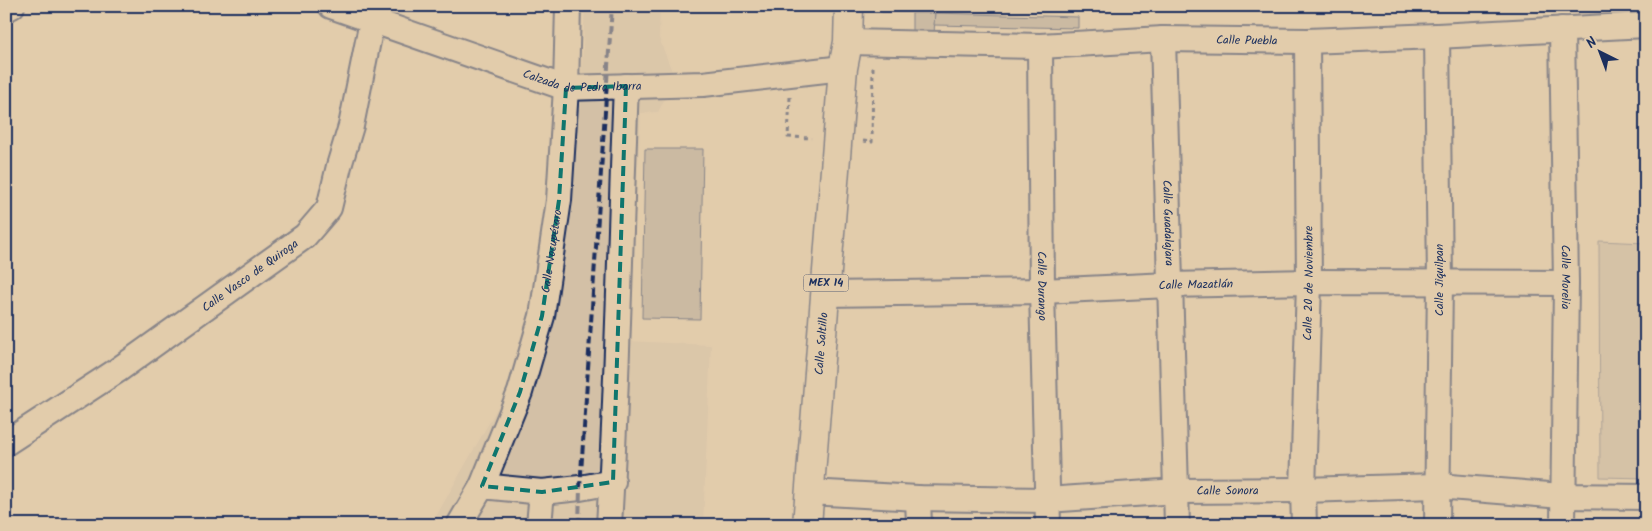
<svg xmlns="http://www.w3.org/2000/svg" width="1652" height="531" viewBox="0 0 1652 531" font-family="Kalam,sans-serif">
	<rect width="100%" height="100%" fill="#e2ccac"/>
	<filter id="ink" filterUnits="userSpaceOnUse"><feTurbulence type="fractalNoise" baseFrequency=".02" numOctaves="2"/><feDisplacementMap in="SourceGraphic" scale="10" xChannelSelector="R" yChannelSelector="G"/><feConvolveMatrix kernelMatrix="1 2 1 2 8 2 1 2 1" color-interpolation-filters="sRGB"/></filter>
	<g filter="url(#ink)">
		<!-- built -->
		<path fill="#d3c0a6" d="M 585,6 L 660,6 L 659,38 L 675,79 L 658,112 L 641,113 L 628,341 L 711,345 L 703,525 L 431,525 L 511,384 L 575,127 L 580,104 Z"/>
		<!-- green -->
		<path fill="#c5b5a0" stroke="#70727f" d="M 1599,241 L 1646,243 L 1646,478 L 1600,477 Z"/>
		<!-- building -->
		<g fill="#b0a598" stroke="#1b2f5e">
			<path d="M 881,6 L 935,6 L 935,13 L 881,12 Z"/>
			<path d="M 912,13 L 935,13 L 934,36 L 912,36 Z"/>
			<path d="M 935,13 L 1078,17 L 1078,28 L 934,25 Z"/>
			<path d="M 645,149 L 703,149 L 700,319 L 642,318 Z"/>
		</g>
		<g fill="none" stroke-linecap="round" stroke-linejoin="round">
			<!-- street casing -->
			<g stroke="#1b2f5e" stroke-width="28">
				<g id="street">
					<path id="s1" d="M 331,6 L 566,88 L 703,84 L 843,68"/>
					<path d="M 6,9 L 12,6"/>
					<path id="s2" d="M 1562,29 L 1566,283 L 1563,525"/>
					<path id="s3" d="M 1163,39 L 1177,525"/>
					<path id="s4" d="M 848,42 L 1040,46 L 1163,39 L 1307,41 L 1437,36 L 1646,25"/>
					<path id="s5" d="M 1040,46 L 1042,291 L 1048,525"/>
					<path id="s6" d="M 825,294 L 1042,291 L 1169,285 L 1309,282 L 1566,283"/>
					<path id="s7" d="M 6,443 L 118,370 L 305,236 L 329,208 L 339,166 L 351,126 L 372,21"/>
					<path id="s8" d="M 482,486 L 520,392 L 542,316 L 559,200 L 566,88 L 568,6"/>
					<path id="s9" d="M 809,492 L 918,498 L 1047,500 L 1177,491 L 1303,490 L 1437,486 L 1562,496 L 1646,497"/>
					<path d="M 918,498 L 919,525"/>
					<path d="M 459,525 L 482,486 L 542,492 L 580,488 L 613,482"/>
					<path d="M 539,525 L 542,492"/>
					<path d="M 609,525 C 618,379 620,232 626,86"/>
					<path id="s10" d="M 1304,525 L 1303,490 L 1309,282 L 1307,41"/>
					<path d="M 1437,525 L 1440,282 L 1437,36"/>
				</g>
			</g>
			<!-- primary casing -->
			<g stroke="#1b2f5e" stroke-width="31">
				<g id="primary">
					<path id="s11" d="M 807,525 L 843,68 L 848,42 L 849,6"/>
				</g>
			</g>
			<!-- path -->
			<g stroke="#1b2f5e" stroke-width="3" stroke-dasharray="4 4" stroke-linecap="butt">
				<path d="M 790,97 L 788,137 L 812,138"/>
				<path d="M 863,141 L 872,142 L 873,67"/>
			</g>
			<!-- street -->
			<use href="#street" stroke="#e2ccac" stroke-width="24"/>
			<!-- primary -->
			<use href="#primary" stroke="#e2ccac" stroke-width="28"/>
			<!-- rail -->
			<path stroke="#1b2f5e" stroke-width="4" stroke-dasharray="8 4" stroke-linecap="butt" d="M 579,525 L 580,488 L 612,6"/>
		</g>
	</g>
	<!-- marked area -->
	<path d="M0 0H1652V531H0ZM 626,86 L 613,482 L 542,492 L 482,486 L 520,392 L 542,316 L 559,200 L 566,88 Z" fill="#e2ccac" fill-opacity=".55" fill-rule="evenodd"/>
	<path fill="none" stroke="#0f766e" stroke-width="4" stroke-dasharray="10 6" stroke-linejoin="round" d="M 626,86 L 613,482 L 542,492 L 482,486 L 520,392 L 542,316 L 559,200 L 566,88 Z"/>
	<g text-anchor="middle" dominant-baseline="central" stroke-width="4" stroke-linejoin="round" paint-order="stroke">
		<!-- shield labels -->
		<rect fill="#e2ccac" stroke="#575e75" stroke-width="1" x="803.5" y="274.5" width="45" height="17" rx="4"/>
		<g font-size="11" font-weight="bold" fill="#1b2f5e">
			<text x="826" y="283">MEX 14</text>
		</g>
		<!-- street labels -->
		<g font-size="12" fill="#1b2f5e" stroke="#e2ccac">
			<text stroke="none"><textPath href="#s4" startOffset="399">Calle Puebla</textPath></text>
			<text stroke="none"><textPath href="#s1" startOffset="264">Calzada de Pedro Ibarra</textPath></text>
			<text stroke="none"><textPath href="#s3" startOffset="184">Calle Guadalajara</textPath></text>
			<text stroke="none"><textPath href="#s8" startOffset="246">Calle Nocupétaro</textPath></text>
			<text stroke="none"><textPath href="#s7" startOffset="296">Calle Vasco de Quiroga</textPath></text>
			<text stroke="none"><textPath href="#s2" startOffset="248">Calle Morelia</textPath></text>
			<text transform="translate(1439 280) rotate(-90)">Calle Jiquilpan</text>
			<text stroke="none"><textPath href="#s10" startOffset="242">Calle 20 de Noviembre</textPath></text>
			<text stroke="none"><textPath href="#s6" startOffset="371">Calle Mazatlán</textPath></text>
			<text stroke="none"><textPath href="#s5" startOffset="240">Calle Durango</textPath></text>
			<text stroke="none"><textPath href="#s11" startOffset="182">Calle Saltillo</textPath></text>
			<text stroke="none"><textPath href="#s9" startOffset="419">Calle Sonora</textPath></text>
		</g>
	</g>
	<!-- margin -->
	<rect width="1652" height="531" fill="none" stroke="#e2ccac" stroke-width="25"/>
	<rect x="12" y="12" width="1627" height="506" fill="none" stroke="#1b2f5e" stroke-width="2" filter="url(#ink)"/>
	<!-- north arrow -->
	<g transform="translate(1600 52) rotate(318)" stroke="#e2ccac" stroke-width="4" paint-order="stroke">
	<path d="M0-4L9 19L0 12L-9 19Z" fill="#1b2f5e"/>
	<text y="-8" font-size="14" font-weight="bold" text-anchor="middle" fill="#1b2f5e">N</text>
	</g>
</svg>
